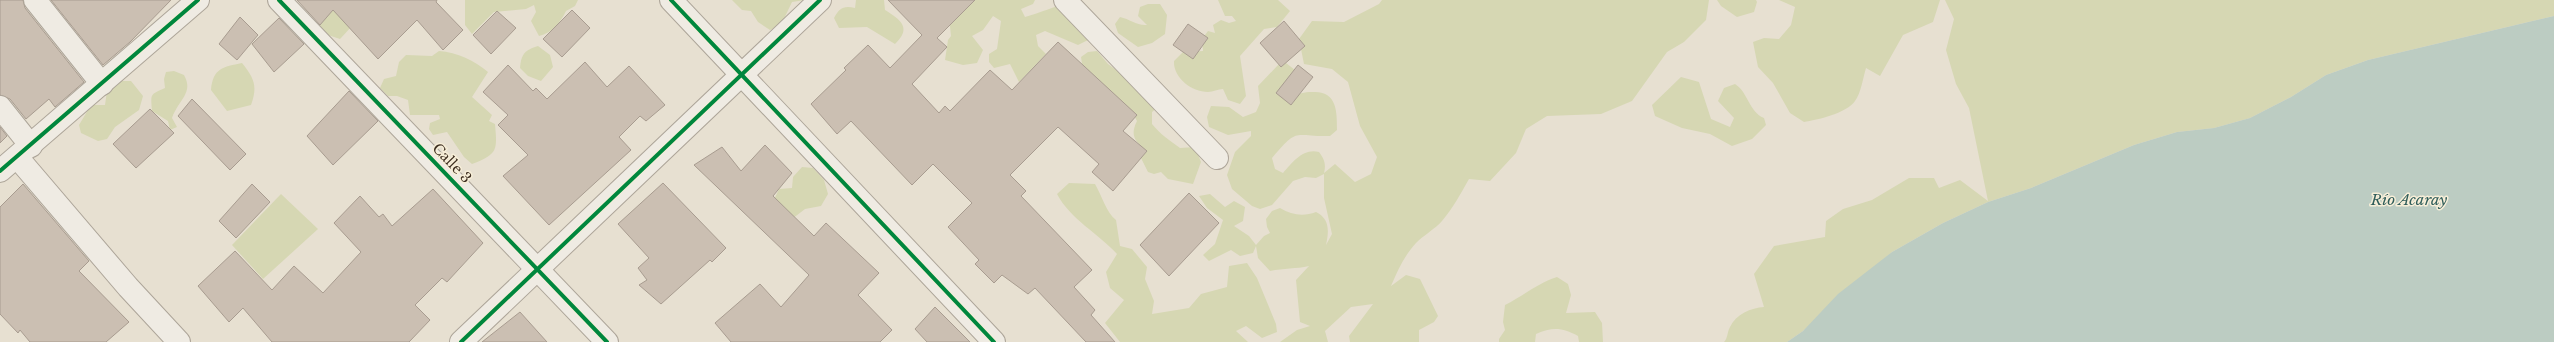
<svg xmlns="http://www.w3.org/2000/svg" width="2554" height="342" viewBox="0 0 2554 342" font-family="'Libre Baskerville',serif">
	<rect width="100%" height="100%" fill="#e7e0d1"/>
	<!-- green -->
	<g fill="#d6d7b3">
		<path d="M 465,0 L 578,0 L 575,6 L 566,11 C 560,23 552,33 539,36 L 531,21 L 536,12 L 534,5 L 526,9 L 494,12 L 472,34 L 465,25 Z"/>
		<path d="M 732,0 L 805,0 L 792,2 L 781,25 L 770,30 L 758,22 L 751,11 L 742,10 Z"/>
		<path d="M 856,0 L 884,0 L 885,10 C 901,20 912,28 895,44 L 867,27 L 839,28 L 834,18 C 839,8 844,5 855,8 Z"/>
		<path d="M 968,0 L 1035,0 L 1033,4 L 1021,9 L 1025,17 C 1041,13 1053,6 1070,3 L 1084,25 L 1088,40 L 1078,45 L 1045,31 L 1036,35 L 1038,46 L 1046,54 L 1019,82 L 1010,64 L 994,68 L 989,62 L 989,54 L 997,49 L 1001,21 L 993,16 L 983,30 L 972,36 L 983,50 L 977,63 L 963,65 L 945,60 L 948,40 L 951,36 L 949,17 L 964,11 Z"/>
		<path d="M 1218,0 L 1278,0 L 1290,11 L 1277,27 L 1264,29 L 1240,56 L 1246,96 L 1240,104 L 1228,100 L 1223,89 C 1218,89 1213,92 1208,92 C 1191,92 1173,77 1174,61 L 1183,52 L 1203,51 L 1202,39 L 1208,31 L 1215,33 L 1213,25 L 1221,20 L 1229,23 L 1236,21 L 1232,16 L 1225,16 Z"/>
		<path d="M 1382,0 L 1709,0 L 1706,20 L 1684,42 L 1667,52 L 1632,101 L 1601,114 L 1547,116 L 1526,129 L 1516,153 L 1490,181 L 1469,179 C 1461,193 1453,208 1442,221 C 1435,229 1424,235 1416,243 C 1404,256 1398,270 1391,286 L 1406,275 L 1420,279 L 1438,316 L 1434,322 L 1419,330 L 1419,342 L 1350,342 L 1349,336 L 1373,304 L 1351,307 L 1325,331 L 1328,342 L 1280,342 L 1297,330 L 1310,326 L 1300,322 L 1296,280 L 1309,266 C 1296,269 1284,268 1270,271 L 1258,258 L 1256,246 L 1253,253 L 1240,256 L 1231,250 L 1209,261 L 1203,255 L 1215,244 L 1223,220 L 1207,208 L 1199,196 L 1210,194 L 1225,207 L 1234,201 L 1245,207 L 1243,221 L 1234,226 L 1249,236 L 1256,245 L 1264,236 L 1270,233 L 1267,227 L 1266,219 L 1272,211 L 1280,208 C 1292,215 1303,217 1316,212 C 1330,219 1329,231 1326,245 L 1332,234 L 1324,198 L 1324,174 L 1316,178 L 1305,177 L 1293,181 L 1272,205 L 1260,209 L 1252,206 L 1232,189 L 1227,175 L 1235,152 L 1251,136 L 1251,131 L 1228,135 L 1209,127 L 1207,117 L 1211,106 L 1229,107 L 1243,117 L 1256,112 L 1260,103 L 1258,86 L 1279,64 L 1286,63 L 1295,70 L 1294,97 C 1301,92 1306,92 1315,92 C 1337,92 1337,112 1337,130 L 1330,136 C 1293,137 1299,126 1272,158 L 1275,169 L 1283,173 C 1293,162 1303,148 1319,152 C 1325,160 1326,165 1324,173 L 1335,164 L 1355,182 L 1371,174 L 1377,157 L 1360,126 L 1348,82 L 1332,69 L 1304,64 L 1299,39 L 1312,21 L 1344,22 L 1379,4 Z"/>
		<path d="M 1717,0 L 1756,0 L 1757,2 L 1754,12 L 1737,17 L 1721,6 Z"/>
		<path d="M 1779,0 L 1940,0 L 1933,22 L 1903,35 L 1880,76 L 1866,68 C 1863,78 1861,93 1855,101 C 1847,113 1817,120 1804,122 L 1790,113 L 1773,83 L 1758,67 L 1753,42 L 1764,38 L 1779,39 L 1791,25 L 1795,7 Z"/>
		<path d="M 1945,0 L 2554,0 L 2554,16 L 2368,60 L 2326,75 L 2291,97 L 2250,118 L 2214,128 L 2177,132 L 2134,145 L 2031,188 L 1988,202 L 1943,223 L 1892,252 L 1803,331 L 1787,342 L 1724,342 C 1728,338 1727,332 1730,327 C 1736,314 1751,308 1764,307 L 1754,274 L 1774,246 L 1825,237 L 1826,221 L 1843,209 L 1872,200 L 1909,178 L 1934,178 L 1939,188 L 1960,180 L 1988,201 L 1969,108 L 1956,84 L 1946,50 L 1954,19 Z"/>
		<path d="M 1148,4 L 1160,4 L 1167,15 L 1165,34 L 1152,43 L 1138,47 L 1118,33 L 1115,24 L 1120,17 C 1130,19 1137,26 1147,25 L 1138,16 L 1140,7 Z"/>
		<path d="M 338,5 L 352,26 L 340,39 L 328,35 L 319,26 L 320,16 Z"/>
		<path d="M 538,46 L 550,55 L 553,67 L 541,81 L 528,76 L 520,68 C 521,54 525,50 538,46 Z"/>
		<path d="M 439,51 C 457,52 475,61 488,72 L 472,97 L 492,115 L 489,121 L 495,124 C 497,149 499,154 472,164 L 464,157 L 447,132 L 433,135 L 429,129 L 430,123 L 440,119 L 439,115 L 410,115 L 408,100 L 397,96 L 388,96 L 380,88 L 384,79 L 396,76 L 399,62 L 406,55 L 432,56 Z"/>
		<path d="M 1097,51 L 1108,64 L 1120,73 L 1130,72 L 1159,106 L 1152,112 L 1152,124 C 1160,134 1169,140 1180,148 L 1195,147 L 1201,162 L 1193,184 L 1168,179 L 1161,172 L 1154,174 L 1148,172 L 1141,158 L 1141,146 C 1132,138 1132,131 1137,121 L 1131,110 L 1084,77 L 1081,57 L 1088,52 Z"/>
		<path d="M 242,63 C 254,78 258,86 251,105 L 227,111 L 211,90 C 213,68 223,67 242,63 Z"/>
		<path d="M 174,71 L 184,75 C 194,93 179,99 172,118 L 177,127 L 170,130 L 168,121 L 152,111 C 151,94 149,95 165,88 L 164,79 L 166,72 Z"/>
		<path d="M 1681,77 L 1699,82 L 1711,119 L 1730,127 L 1734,118 L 1718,101 L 1724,88 L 1735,84 C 1748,92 1749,112 1764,118 L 1766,125 L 1752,139 L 1732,146 L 1710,134 L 1682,128 L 1655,116 L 1652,105 Z"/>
		<path d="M 120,81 L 131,81 L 143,96 L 139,110 L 115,127 L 107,139 L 98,141 L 81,133 L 79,125 L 91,105 L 105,105 L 107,91 Z"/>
		<path d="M 802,167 L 813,168 L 824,180 L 828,194 L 821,206 L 805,209 L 792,219 L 773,202 L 779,189 L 792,188 L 793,177 Z"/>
		<path d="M 1069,183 L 1095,184 C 1102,196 1106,212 1116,220 L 1120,246 L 1132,249 L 1147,267 L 1145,279 L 1154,301 L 1152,314 L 1189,308 L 1201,294 L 1227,287 L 1229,266 L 1247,263 L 1257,278 L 1276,324 L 1277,332 L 1262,338 L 1246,326 L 1236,331 L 1248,342 L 1120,342 L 1105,323 L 1124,300 L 1110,288 L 1106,272 L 1117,254 C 1099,234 1070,219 1057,194 Z"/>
		<path d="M 281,194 L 318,229 L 263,279 L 232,245 Z"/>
		<path d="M 1557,277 L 1568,284 L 1571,295 L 1566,313 L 1595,312 L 1602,323 L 1603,342 L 1579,342 L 1578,336 C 1562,327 1552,327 1536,334 L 1535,342 L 1499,342 L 1499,339 L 1505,330 L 1503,322 L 1505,305 C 1523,296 1538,283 1557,277 Z"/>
	</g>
	<!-- water -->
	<path fill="#bcccc2" d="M 2554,16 L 2554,342 L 1787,342 L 1803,331 L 1838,294 L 1892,252 L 1943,223 L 1988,202 L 2031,188 L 2134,145 L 2177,132 L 2214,128 L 2250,118 L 2291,97 L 2326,75 L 2368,60 Z"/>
	<!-- building -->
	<g fill="#cbbfb2" stroke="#a89c90">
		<path d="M 0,0 L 23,0 L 25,8 L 84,82 L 55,107 L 49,99 L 26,119 L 10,99 L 0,95 Z"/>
		<path d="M 51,0 L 171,0 L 130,42 L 103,65 Z"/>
		<path d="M 297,0 L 437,0 L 436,2 L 463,30 L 443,50 L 417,20 L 378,59 L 333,10 L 320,25 Z"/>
		<path d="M 888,0 L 975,0 L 937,38 L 947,47 L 912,84 L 939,113 L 945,106 L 950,111 L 990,70 L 1012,90 L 1058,42 L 1137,115 L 1123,131 L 1147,151 L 1113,191 L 1092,172 L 1099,164 L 1058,127 L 1010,175 L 1026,191 L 1021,196 L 1092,270 L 1074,287 L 1095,310 L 1091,315 L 1115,342 L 1086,342 L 1035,288 L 1028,294 L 1002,275 L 994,283 L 975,264 L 979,260 L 948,227 L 972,203 L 933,164 L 912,185 L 851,121 L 837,134 L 811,104 L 846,70 L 844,68 L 868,45 L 890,68 L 922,35 Z"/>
		<path d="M 572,10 L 590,28 L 562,57 L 543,39 Z"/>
		<path d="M 497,11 L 516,28 L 491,54 L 473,35 Z"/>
		<path d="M 240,17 L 258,35 L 237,60 L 219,44 Z"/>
		<path d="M 279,18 L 304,44 L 274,72 L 252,44 Z"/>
		<path d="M 1284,21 L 1305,46 L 1281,67 L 1260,43 Z"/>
		<path d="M 1188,24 L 1208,38 L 1193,59 L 1173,45 Z"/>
		<path d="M 585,62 L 607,87 L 629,66 L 665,105 L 646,121 L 640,116 L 619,137 L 631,150 L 549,225 L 503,176 L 528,155 L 498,125 L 508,115 L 483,92 L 508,65 L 533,91 L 536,88 L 547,99 Z"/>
		<path d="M 1298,65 L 1313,77 L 1291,105 L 1276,93 Z"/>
		<path d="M 349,91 L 378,121 L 333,165 L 307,136 Z"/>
		<path d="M 192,99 L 246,154 L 230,170 L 178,116 Z"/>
		<path d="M 150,109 L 174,133 L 136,168 L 113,144 Z"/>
		<path d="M 0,127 L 7,136 L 0,143 Z"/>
		<path d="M 765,145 L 792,173 L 773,196 L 814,236 L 826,223 L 879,273 L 858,295 L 892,330 L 880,342 L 731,342 L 715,323 L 760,284 L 781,307 L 809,275 L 694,165 L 722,147 L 741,171 Z"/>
		<path d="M 663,183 L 726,248 L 712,262 L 710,260 L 661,304 L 639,285 L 647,280 L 638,268 L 649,258 L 618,224 Z"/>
		<path d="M 23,184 L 89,261 L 79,271 L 129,322 L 106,342 L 30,342 L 20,330 L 18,333 L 0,314 L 0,207 Z"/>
		<path d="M 252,184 L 270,202 L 236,238 L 219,221 Z"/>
		<path d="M 433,189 L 483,243 L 447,282 L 442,278 L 415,305 L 430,320 L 409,342 L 272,342 L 243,308 L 229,322 L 198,286 L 235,251 L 272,290 L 294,266 L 323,293 L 361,252 L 334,223 L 360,196 L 379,217 L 383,214 L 392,226 Z"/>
		<path d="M 1189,193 L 1219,223 L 1169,276 L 1140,245 Z"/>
		<path d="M 935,307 L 970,342 L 927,342 L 915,329 Z"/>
		<path d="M 520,312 L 547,342 L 482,342 Z"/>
	</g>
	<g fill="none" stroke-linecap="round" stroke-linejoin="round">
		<!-- minor casing -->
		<g stroke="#ada599" stroke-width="24">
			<g id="minor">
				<path d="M 35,0 L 102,84"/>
				<path d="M 279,0 L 607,342"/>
				<path d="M 671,0 L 994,342"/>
				<path d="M 1065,0 L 1217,158"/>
				<path d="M 0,107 L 31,146"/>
				<path d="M 17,157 L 128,287 L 179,342"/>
				<path d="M 0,171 L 198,0"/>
				<path d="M 461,342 L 820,0"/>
			</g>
		</g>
		<!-- minor -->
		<use href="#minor" stroke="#efebe3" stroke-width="22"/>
		<!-- cycleway casing -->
		<g stroke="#f7eed8" stroke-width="6">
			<g id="cycleway">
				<path d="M 279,0 L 607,342"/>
				<path d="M 671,0 L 994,342"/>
				<path d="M 0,171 L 198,0"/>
				<path d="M 461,342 L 820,0"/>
			</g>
		</g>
		<!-- cycleway -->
		<use href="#cycleway" stroke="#00873e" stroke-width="4"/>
	</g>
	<g text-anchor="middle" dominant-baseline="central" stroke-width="3" stroke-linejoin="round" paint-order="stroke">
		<!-- street labels -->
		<g font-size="14" fill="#3d2e20" stroke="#f7eed8">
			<text transform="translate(452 163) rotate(46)">Calle 3</text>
		</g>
		<!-- water labels -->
		<g font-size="15" font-style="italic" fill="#2f5d5a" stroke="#f7eed8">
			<text x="2409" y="199">Río Acaray</text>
		</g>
	</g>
</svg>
